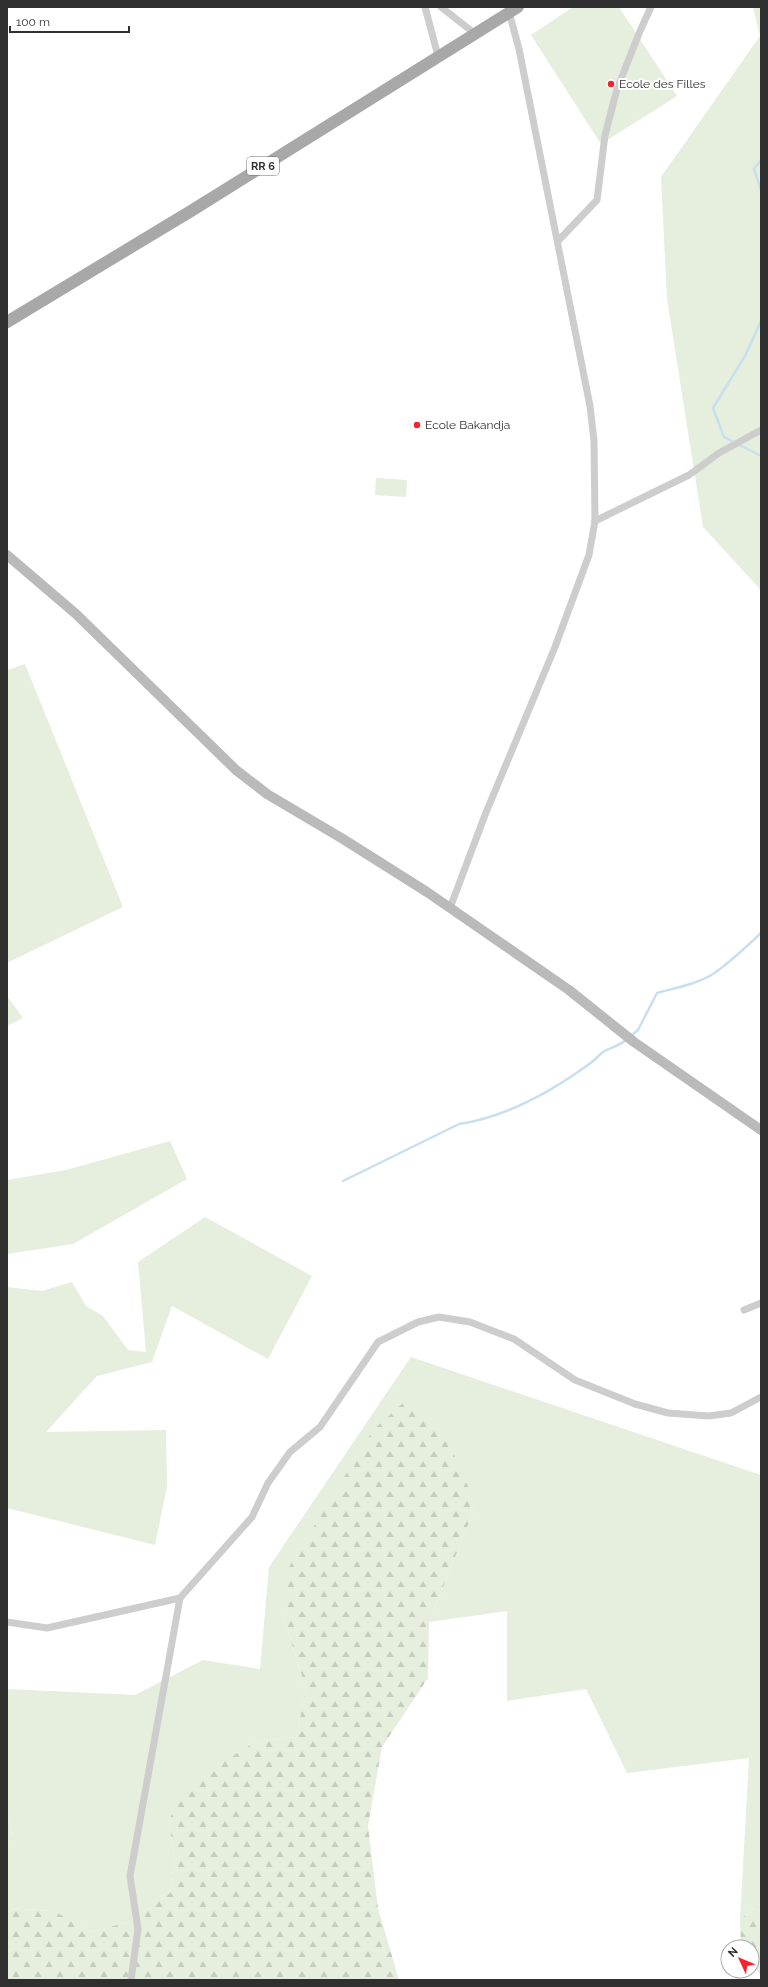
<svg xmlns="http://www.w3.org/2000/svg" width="768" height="1987" viewBox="0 0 768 1987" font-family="Raleway,sans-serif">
	<defs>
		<pattern id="forest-firs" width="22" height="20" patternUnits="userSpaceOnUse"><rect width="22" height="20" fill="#e6eedd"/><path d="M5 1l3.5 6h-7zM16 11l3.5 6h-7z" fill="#c6ccbe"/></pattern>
	</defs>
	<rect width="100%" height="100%" fill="#fff"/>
	<!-- grass -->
	<g fill="#e6eedd">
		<path d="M 573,7 L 619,7 L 677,96 L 601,144 L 531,35 Z"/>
		<path d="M 753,7 L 761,7 L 761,595 L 759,588 L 703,527 L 667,299 L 661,177 L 760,36 Z"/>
		<path d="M 376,478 L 407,480 L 406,497 L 375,495 Z"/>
		<path d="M 25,664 L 123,907 L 7,963 L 7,670 Z"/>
		<path d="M 7,996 L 23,1018 L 7,1026 Z"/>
		<path d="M 170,1141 L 187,1179 L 73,1244 L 7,1254 L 7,1180 L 66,1170 Z"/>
		<path d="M 205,1217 L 312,1276 L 268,1359 L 172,1306 L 152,1362 L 97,1376 L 46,1432 L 166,1430 L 167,1487 L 155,1545 L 7,1508 L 7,1287 L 42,1291 L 72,1282 L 86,1306 L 103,1316 L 128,1350 L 146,1352 L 138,1262 Z"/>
		<path d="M 411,1357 L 761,1475 L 761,1902 L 740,1920 L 749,1758 L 627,1773 L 586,1689 L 507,1701 L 507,1611 L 429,1622 L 476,1505 L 282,1612 L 306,1689 L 296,1737 L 255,1742 L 169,1820 L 175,1864 L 170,1893 L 134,1920 L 92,1932 L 54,1911 L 7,1908 L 7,1844 L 13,1835 L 10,1821 L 7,1819 L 7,1689 L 135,1695 L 203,1660 L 260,1669 L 269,1567 Z"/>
	</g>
	<!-- forest -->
	<g fill="url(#forest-firs)">
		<path d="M 403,1403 L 445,1434 L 476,1505 L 429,1622 L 428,1678 L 382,1747 L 368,1826 L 378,1908 L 399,1980 L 7,1980 L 7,1908 L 54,1911 L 92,1932 L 134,1920 L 170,1893 L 175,1864 L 169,1820 L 176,1806 L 220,1764 L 255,1742 L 296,1737 L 306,1689 L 282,1612 L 286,1572 L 373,1430 Z"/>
		<path d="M 7,1819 L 10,1821 L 13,1836 L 7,1844 Z"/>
		<path d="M 761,1902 L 761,1976 L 752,1964 L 752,1947 L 741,1947 L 740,1920 Z"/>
	</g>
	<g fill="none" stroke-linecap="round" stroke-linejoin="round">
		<!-- stream -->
		<g stroke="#c7dfef" stroke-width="2.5">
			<path d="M 761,160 L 754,169 L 761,190"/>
			<path d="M 761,321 L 745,356 L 713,408 L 724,437 L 761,456"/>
			<path d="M 631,1036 L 638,1030 L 657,993 C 675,988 697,984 713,974 C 731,962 746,947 761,933"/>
			<path d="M 343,1181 L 459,1124 C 506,1117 554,1090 592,1062 C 596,1059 599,1055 603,1052 C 611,1047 620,1046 627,1039"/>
		</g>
		<!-- minor -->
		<g stroke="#cdcdcd" stroke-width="7">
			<path d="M 425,7 L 438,56"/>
			<path d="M 441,7 L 474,33"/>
			<path d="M 558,241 L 597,200 L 605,135 L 617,89 L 640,31 L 651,7"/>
			<path d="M 595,521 L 689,475 L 719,453 L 761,430"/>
			<path d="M 450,908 L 485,815 L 555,647 L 589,555 L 595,521 L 594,441 L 590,406 L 519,49 L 509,12"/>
			<path d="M 744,1310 L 761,1303"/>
			<path d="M 7,1622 L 47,1628 L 180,1598 L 252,1517 L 268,1483 L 290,1452 L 320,1427 L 378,1342 L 418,1322 L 439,1317 L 470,1322 L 514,1339 L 575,1380 L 635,1404 L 668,1413 L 709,1416 L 731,1413 L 761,1397"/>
			<path d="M 131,1980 L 138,1929 L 130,1876 L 180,1598"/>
		</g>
		<!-- secondary -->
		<path stroke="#bababa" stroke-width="10" d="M 7,555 L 76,614 L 236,770 L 267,794 L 343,839 L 427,892 L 569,990 L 634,1042 L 761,1130"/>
		<!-- primary -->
		<path stroke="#a8a8a8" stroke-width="12" d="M 7,322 L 191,211 L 518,7"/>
	</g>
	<!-- markers -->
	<g fill="#f5232e" stroke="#fff" stroke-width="1.5">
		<circle cx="611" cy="84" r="4"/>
		<circle cx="417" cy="425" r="4"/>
	</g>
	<g text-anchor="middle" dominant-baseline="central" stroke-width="4" stroke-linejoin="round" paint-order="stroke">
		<!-- shield labels -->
		<rect fill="#fff" stroke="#6e6e6e" stroke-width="1" x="247" y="157" width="32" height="18" rx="3"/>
		<g font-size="11" font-weight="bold" fill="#303030">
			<text x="263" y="166">RR 6</text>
		</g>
		<!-- poi labels -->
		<g font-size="12" fill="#303030" stroke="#fff" text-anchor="start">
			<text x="619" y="84">Ecole des Filles</text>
			<text x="425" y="425">Ecole Bakandja</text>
		</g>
	</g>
	<!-- border -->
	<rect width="768" height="1987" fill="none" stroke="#303030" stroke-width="16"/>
	<!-- north arrow -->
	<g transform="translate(740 1959) rotate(314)"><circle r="19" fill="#ffffff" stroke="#acacac"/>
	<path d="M0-3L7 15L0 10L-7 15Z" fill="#f5232e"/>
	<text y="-6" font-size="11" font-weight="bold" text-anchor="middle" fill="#303030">N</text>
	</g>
	<!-- scale -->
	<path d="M10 26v6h119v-6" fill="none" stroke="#303030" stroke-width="2"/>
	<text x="16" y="26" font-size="12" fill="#303030" stroke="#ffffff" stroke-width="3" paint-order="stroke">100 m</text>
</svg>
